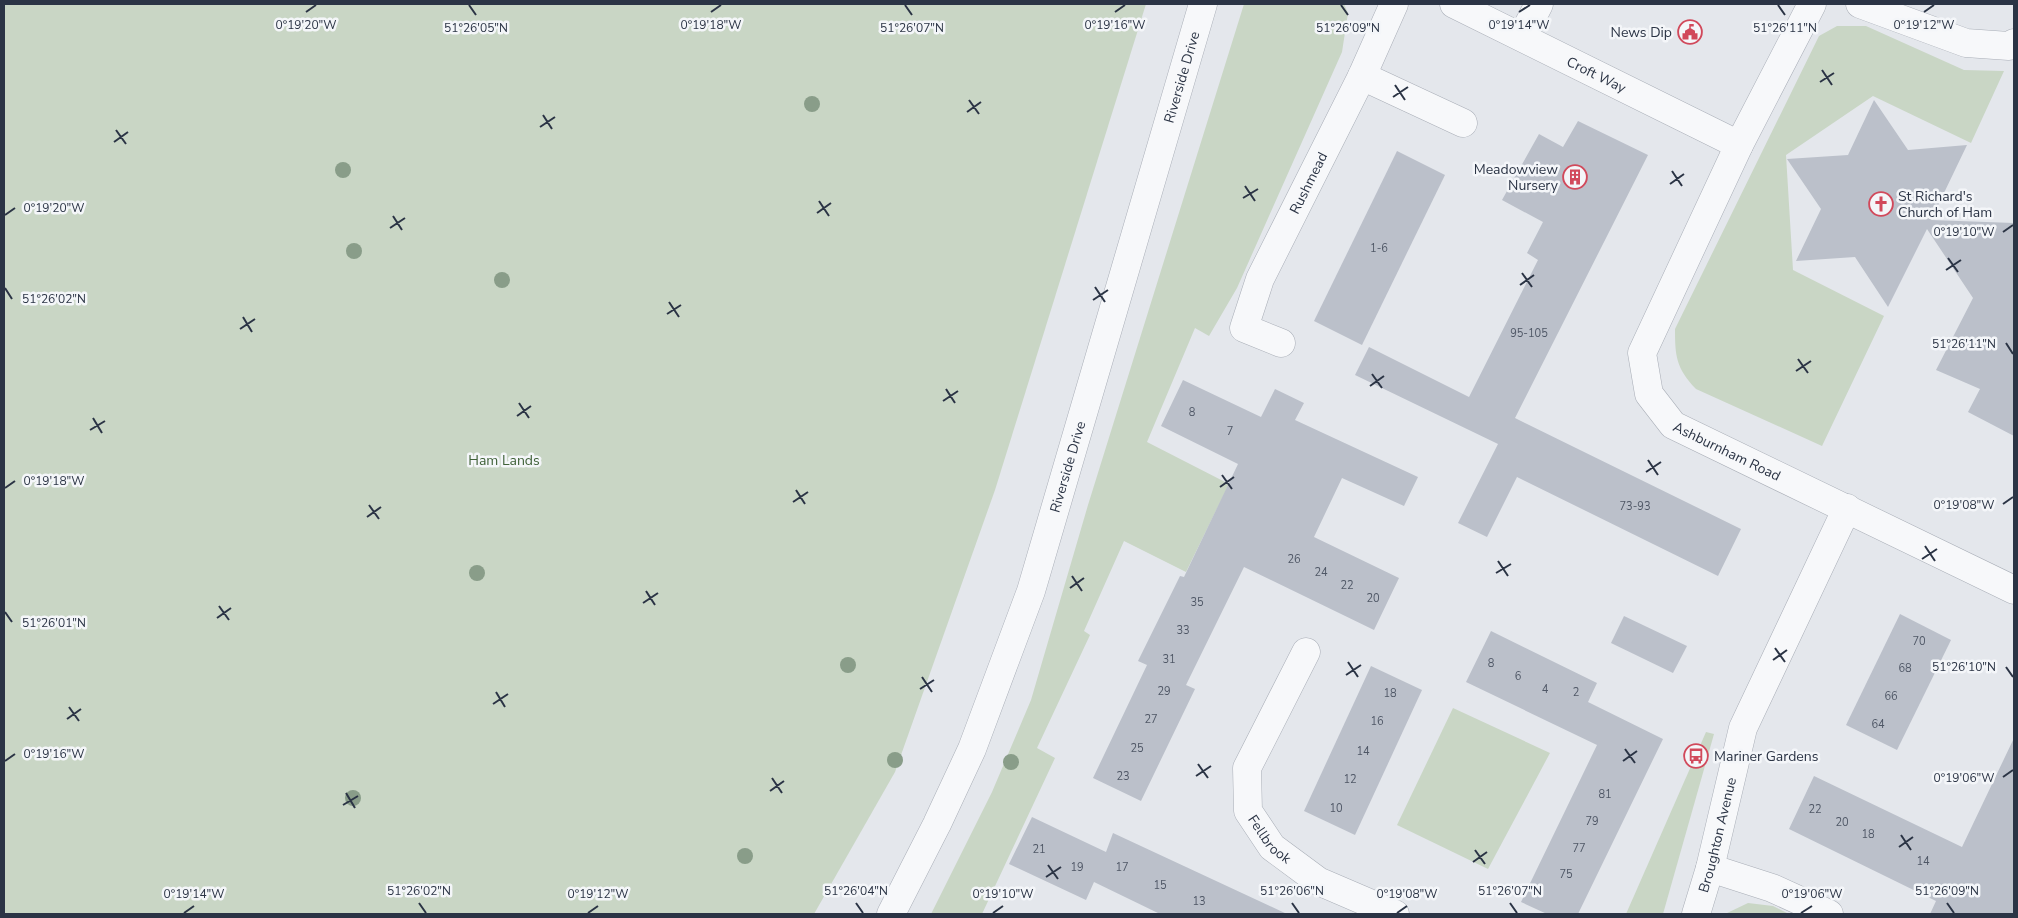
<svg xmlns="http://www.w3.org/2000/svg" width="2018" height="918" viewBox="0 0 2018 918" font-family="'Nunito Sans',sans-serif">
	<rect width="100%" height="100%" fill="#e4e7ec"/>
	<!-- green -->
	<g fill="#c9d6c5">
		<path d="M 4,4 L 1146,4 L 995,490 L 895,772 L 814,914 L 4,914 Z"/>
		<path d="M 1244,4 L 1344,4 L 1348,13 L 1342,52 L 1237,288 L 1209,336 L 1195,328 L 1147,442 L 1229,484 L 1186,572 L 1124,541 L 1084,631 L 1090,635 L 1037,748 L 1055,758 L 982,914 L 931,914 L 992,792 L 1031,700 L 1088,505 Z"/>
		<path d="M 1837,26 L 1866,26 L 1964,70 L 2004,71 L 1971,143 L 1873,96 L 1786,155 L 1793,270 L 1884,316 L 1822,446 L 1696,389 C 1676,368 1675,356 1675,329 L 1819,36 Z"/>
		<path d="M 1453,708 L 1550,753 L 1488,869 L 1397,825 Z"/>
		<path d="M 1706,732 L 1714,734 L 1663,914 L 1626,914 Z"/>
		<path d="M 1748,903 L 1773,906 L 1789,914 L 1725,914 Z"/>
	</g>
	<!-- building -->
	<g fill="#bbc0ca">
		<path d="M 1874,100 L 1908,150 L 1967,145 L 1931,220 L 2014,223 L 2014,436 L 1968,412 L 1980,389 L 1936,370 L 1973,298 L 1927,229 L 1888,307 L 1855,257 L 1796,261 L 1821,209 L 1787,159 L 1848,155 Z"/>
		<path d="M 1578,121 L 1648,155 L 1515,418 L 1741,529 L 1718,576 L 1517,477 L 1487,537 L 1458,523 L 1498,444 L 1355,375 L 1369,347 L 1469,397 L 1538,260 L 1527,253 L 1543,222 L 1502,200 L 1539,134 L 1563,147 Z"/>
		<path d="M 1397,151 L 1445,175 L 1362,345 L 1314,321 Z"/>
		<path d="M 1183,380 L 1261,417 L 1275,389 L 1304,403 L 1295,420 L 1418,477 L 1404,506 L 1342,478 L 1314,537 L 1399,578 L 1374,630 L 1244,567 L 1186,685 L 1195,689 L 1141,801 L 1093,778 L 1147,665 L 1138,661 L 1180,576 L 1184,577 L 1238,464 L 1161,426 Z"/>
		<path d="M 1900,614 L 1951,640 L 1897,750 L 1846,725 Z"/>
		<path d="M 1624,616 L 1687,646 L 1673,673 L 1611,643 Z"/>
		<path d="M 1491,631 L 1597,683 L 1588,702 L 1663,739 L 1578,914 L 1547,914 L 1521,902 L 1597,745 L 1466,682 Z"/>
		<path d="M 1371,666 L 1422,690 L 1355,835 L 1304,811 Z"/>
		<path d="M 2014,738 L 2014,914 L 1930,914 L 1936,901 L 1789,829 L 1814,776 L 1962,847 Z"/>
		<path d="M 1032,817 L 1106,852 L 1113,833 L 1287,914 L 1160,914 L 1094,882 L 1086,900 L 1009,864 Z"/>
	</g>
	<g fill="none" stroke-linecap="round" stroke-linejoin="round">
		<!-- minor casing -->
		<g stroke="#a9aeb7" stroke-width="29">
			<g id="minor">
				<path id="s1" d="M 1454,4 L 1739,145"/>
				<path id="s2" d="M 1812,4 L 1739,145 L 1642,353 L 1649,394 L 1673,425 L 2014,590"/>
				<path d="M 1860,4 L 1966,43 L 2009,46 L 2014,43"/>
				<path d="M 1522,37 L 1539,4"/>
				<path d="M 1362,76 L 1463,123"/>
				<path id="s3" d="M 1281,343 L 1244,328 L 1260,279 L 1362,76 L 1394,4"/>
				<path id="s4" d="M 1306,652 L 1247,768 L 1248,811 L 1272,847 L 1318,881 L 1395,914"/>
				<path d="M 1710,868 L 1772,888 L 1829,914"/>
				<path id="s5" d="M 891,914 L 937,824 L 972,749 L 1031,591 L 1203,4"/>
				<path id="s6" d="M 1696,914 L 1710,868 L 1743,728 L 1847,508"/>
			</g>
		</g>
		<!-- minor -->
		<use href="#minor" stroke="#f7f8fa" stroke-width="28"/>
	</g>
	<!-- trees -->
	<g fill="#899d89">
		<circle cx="812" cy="104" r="8"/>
		<circle cx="343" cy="170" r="8"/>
		<circle cx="354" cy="251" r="8"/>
		<circle cx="502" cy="280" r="8"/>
		<circle cx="477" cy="573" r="8"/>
		<circle cx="848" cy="665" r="8"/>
		<circle cx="895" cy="760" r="8"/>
		<circle cx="1011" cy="762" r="8"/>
		<circle cx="353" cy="798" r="8"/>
		<circle cx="745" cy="856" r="8"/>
	</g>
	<!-- ticks -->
	<path fill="none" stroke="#2b3445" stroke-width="2" d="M 469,5 L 476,15M 905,5 L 912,15M 1341,5 L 1348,15M 1778,5 L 1785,15M 306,12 L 316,5M 711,12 L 721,5M 1115,12 L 1125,5M 1519,12 L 1530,5M 1924,12 L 1934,5M 1822,70 L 1832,85M 1820,82 L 1834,73M 1395,85 L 1405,100M 1393,97 L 1408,87M 969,100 L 979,114M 967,112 L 981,102M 543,115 L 552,129M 540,127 L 555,117M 116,130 L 126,144M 114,142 L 128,132M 1672,171 L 1682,186M 1670,184 L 1684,174M 1245,186 L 1255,201M 1243,198 L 1258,189M 819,201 L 829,216M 817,213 L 831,203M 5,215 L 15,208M 393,216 L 402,230M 390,228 L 405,218M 2003,232 L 2013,225M 1948,258 L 1958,272M 1946,270 L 1961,260M 1522,273 L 1532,287M 1520,285 L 1534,275M 1095,287 L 1105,302M 5,288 L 12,299M 1093,300 L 1108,290M 669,302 L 679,317M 667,314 L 681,305M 243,317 L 252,332M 240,329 L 255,319M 2006,343 L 2013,354M 1798,359 L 1808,373M 1796,371 L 1811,361M 1372,374 L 1382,388M 1370,386 L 1384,376M 946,389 L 955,403M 943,401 L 958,391M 519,403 L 529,418M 517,416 L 531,406M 93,418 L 102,433M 90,430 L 105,421M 1648,460 L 1658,475M 1646,472 L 1661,462M 1222,475 L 1232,489M 1220,487 L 1234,477M 5,488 L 15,481M 796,490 L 805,504M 793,502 L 808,492M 2003,504 L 2013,497M 369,505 L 379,519M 367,517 L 381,507M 1925,546 L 1935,561M 1922,559 L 1937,549M 1498,561 L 1508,576M 1496,573 L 1511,564M 1072,576 L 1082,591M 1070,588 L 1084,578M 646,591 L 655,605M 643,603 L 658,593M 219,606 L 229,620M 5,612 L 12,622M 217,618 L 231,608M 1775,648 L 1785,662M 1773,660 L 1787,650M 1348,662 L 1358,677M 2006,667 L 2013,677M 1346,675 L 1361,665M 922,677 L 932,692M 920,689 L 934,680M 496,692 L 505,707M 493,704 L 508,694M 69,707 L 79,721M 67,719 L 81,709M 1625,749 L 1635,763M 5,761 L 15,754M 1623,761 L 1637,751M 1198,764 L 1208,778M 1196,776 L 1211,766M 2003,777 L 2013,770M 772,778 L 782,793M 770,791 L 784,781M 346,793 L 355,808M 343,805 L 358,796M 1901,835 L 1911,850M 1899,847 L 1913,837M 1475,850 L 1485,864M 1473,862 L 1487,852M 1048,865 L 1058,879M 1046,877 L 1061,867M 419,903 L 426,913M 856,903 L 863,913M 1292,903 L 1299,913M 1510,903 L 1517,913M 1947,903 L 1954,913M 184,913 L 194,906M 588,913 L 598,906M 993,913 L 1003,906M 1397,913 L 1407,906M 1801,913 L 1812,906"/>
	<!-- icons -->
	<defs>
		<g id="civic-ring" transform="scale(1.25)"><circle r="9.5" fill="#f4f6f9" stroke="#d1495b" stroke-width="1.5"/><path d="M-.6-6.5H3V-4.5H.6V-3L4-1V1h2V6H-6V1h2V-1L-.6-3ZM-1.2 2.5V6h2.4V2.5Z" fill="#d1495b"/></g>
		<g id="building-ring" transform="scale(1.25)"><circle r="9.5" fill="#f4f6f9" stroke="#d1495b" stroke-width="1.5"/><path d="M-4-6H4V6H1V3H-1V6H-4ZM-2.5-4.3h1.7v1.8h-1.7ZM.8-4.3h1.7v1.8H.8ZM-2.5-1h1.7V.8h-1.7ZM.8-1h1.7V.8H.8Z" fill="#d1495b"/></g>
		<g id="church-ring" transform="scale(1.25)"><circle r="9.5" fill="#f4f6f9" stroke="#d1495b" stroke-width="1.5"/><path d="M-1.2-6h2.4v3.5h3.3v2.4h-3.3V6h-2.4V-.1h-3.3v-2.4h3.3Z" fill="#d1495b"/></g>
		<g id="bus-ring" transform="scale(1.25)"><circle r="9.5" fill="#f4f6f9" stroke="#d1495b" stroke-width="1.5"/><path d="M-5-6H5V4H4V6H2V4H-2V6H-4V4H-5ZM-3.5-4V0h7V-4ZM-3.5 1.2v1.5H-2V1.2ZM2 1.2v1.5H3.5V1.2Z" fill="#d1495b"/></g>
	</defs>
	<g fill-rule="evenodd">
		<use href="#civic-ring" x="1690" y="32"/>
		<use href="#building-ring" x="1575" y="177"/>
		<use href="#church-ring" x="1881" y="204"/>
		<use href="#bus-ring" x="1696" y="756"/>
	</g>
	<g text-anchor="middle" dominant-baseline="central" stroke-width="5" stroke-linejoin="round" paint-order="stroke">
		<!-- number labels -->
		<g font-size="11" fill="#4f5766">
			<text x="1379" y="248">1-6</text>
			<text x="1529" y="333">95-105</text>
			<text x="1192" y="412">8</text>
			<text x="1230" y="431">7</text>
			<text x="1635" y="506">73-93</text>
			<text x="1294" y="559">26</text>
			<text x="1321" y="572">24</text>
			<text x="1347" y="585">22</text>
			<text x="1373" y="598">20</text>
			<text x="1197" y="602">35</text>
			<text x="1183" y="630">33</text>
			<text x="1919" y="641">70</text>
			<text x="1169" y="659">31</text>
			<text x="1491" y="663">8</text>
			<text x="1905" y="668">68</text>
			<text x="1518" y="676">6</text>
			<text x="1545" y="689">4</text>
			<text x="1164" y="691">29</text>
			<text x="1576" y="692">2</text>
			<text x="1390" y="693">18</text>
			<text x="1891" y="696">66</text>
			<text x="1151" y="719">27</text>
			<text x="1377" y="721">16</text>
			<text x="1878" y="724">64</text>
			<text x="1137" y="748">25</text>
			<text x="1363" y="751">14</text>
			<text x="1123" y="776">23</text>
			<text x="1350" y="779">12</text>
			<text x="1605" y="794">81</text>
			<text x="1336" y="808">10</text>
			<text x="1815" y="809">22</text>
			<text x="1592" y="821">79</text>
			<text x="1842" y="822">20</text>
			<text x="1868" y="834">18</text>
			<text x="1579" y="848">77</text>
			<text x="1039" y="849">21</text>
			<text x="1923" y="861">14</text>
			<text x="1077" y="867">19</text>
			<text x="1122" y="867">17</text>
			<text x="1566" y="874">75</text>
			<text x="1160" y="885">15</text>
			<text x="1199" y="901">13</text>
		</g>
		<!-- poi labels -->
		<g font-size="14" fill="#2b3445" stroke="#f4f6f9" text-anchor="end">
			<text x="1672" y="32">News Dip</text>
			<text x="1558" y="169">Meadowview<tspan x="1558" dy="16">Nursery</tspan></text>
			<text x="1898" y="196" text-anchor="start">St Richard's<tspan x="1898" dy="16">Church of Ham</tspan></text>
			<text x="1714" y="756" text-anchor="start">Mariner Gardens</text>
		</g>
		<!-- street labels -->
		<g font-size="14" fill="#2b3445" stroke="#f4f6f9">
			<text stroke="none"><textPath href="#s1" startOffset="159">Croft Way</textPath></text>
			<text stroke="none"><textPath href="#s5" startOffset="888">Riverside Drive</textPath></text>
			<text stroke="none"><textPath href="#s3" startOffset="199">Rushmead</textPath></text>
			<text stroke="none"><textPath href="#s2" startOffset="529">Ashburnham Road</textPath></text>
			<text stroke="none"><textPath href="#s5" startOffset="482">Riverside Drive</textPath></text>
			<text stroke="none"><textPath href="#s6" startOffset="82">Broughton Avenue</textPath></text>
			<text stroke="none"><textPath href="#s4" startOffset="209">Fellbrook</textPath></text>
		</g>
		<!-- park labels -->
		<g font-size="14" fill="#3f6138" stroke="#f4f6f9">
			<text x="504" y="460">Ham Lands</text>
		</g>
	</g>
	<g font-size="12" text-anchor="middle" fill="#2b3445" stroke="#f4f6f9" stroke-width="5" stroke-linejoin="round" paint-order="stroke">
		<text x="306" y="29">0°19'20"W</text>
		<text x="711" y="29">0°19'18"W</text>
		<text x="1115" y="29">0°19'16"W</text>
		<text x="1519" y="29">0°19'14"W</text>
		<text x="1924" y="29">0°19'12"W</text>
		<text x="1785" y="32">51°26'11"N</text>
		<text x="476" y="32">51°26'05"N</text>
		<text x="912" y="32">51°26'07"N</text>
		<text x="1348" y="32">51°26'09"N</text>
		<text x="54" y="212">0°19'20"W</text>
		<text x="1964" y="236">0°19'10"W</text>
		<text x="54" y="303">51°26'02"N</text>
		<text x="1964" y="348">51°26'11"N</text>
		<text x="54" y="485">0°19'18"W</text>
		<text x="1964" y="509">0°19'08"W</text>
		<text x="54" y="627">51°26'01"N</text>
		<text x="1964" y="671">51°26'10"N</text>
		<text x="54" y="758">0°19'16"W</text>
		<text x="1964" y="782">0°19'06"W</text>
		<text x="419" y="895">51°26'02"N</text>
		<text x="856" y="895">51°26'04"N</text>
		<text x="1292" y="895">51°26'06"N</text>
		<text x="1510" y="895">51°26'07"N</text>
		<text x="1947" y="895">51°26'09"N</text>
		<text x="194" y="898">0°19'14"W</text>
		<text x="598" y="898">0°19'12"W</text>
		<text x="1003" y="898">0°19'10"W</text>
		<text x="1407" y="898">0°19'08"W</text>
		<text x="1812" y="898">0°19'06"W</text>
	</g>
	<!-- border -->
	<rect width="2018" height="918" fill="none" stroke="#2b3445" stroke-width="10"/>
</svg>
